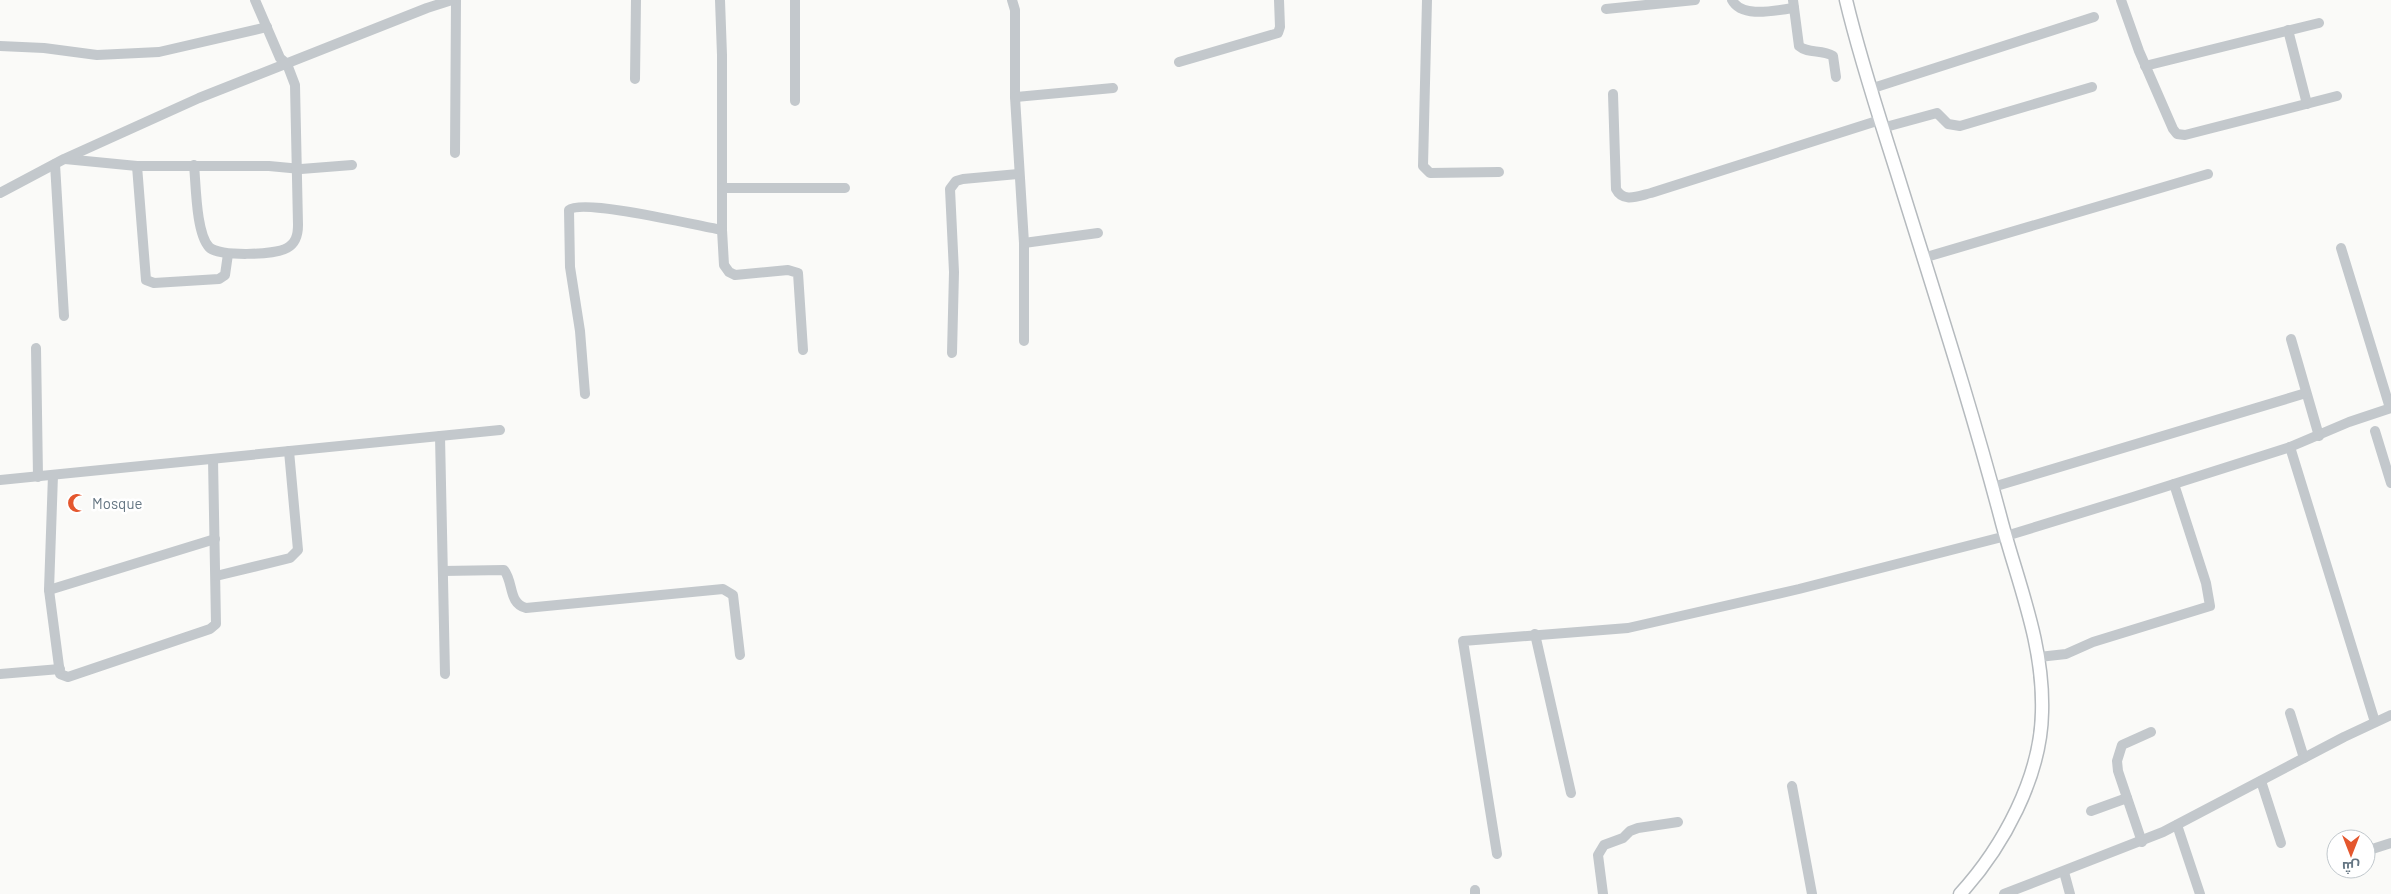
<svg xmlns="http://www.w3.org/2000/svg" width="2391" height="894" viewBox="0 0 2391 894" font-family="Barlow,Cairo,sans-serif">
	<rect width="100%" height="100%" fill="#fafaf8"/>
	<g fill="none" stroke-linecap="round" stroke-linejoin="round">
		<!-- major casing -->
		<g stroke="#b5babe" stroke-width="15">
			<path id="major" d="M 1846,0 C 1860,59 1879,116 1897,173 C 1933,289 1971,405 2002,523 C 2019,586 2044,645 2042,712 C 2041,777 2003,847 1960,894"/>
		</g>
		<!-- minor -->
		<g stroke="#c3c8cc" stroke-width="10">
			<path d="M 720,0 L 722,55 L 722,230 L 724,265 L 729,272 L 735,275 L 788,270 L 798,273 L 803,350"/>
			<path d="M 795,0 L 795,101"/>
			<path d="M 1012,0 L 1015,10 L 1015,97 L 1024,243 L 1024,341"/>
			<path d="M 1427,0 L 1423,166 L 1430,173 L 1499,172"/>
			<path d="M 1732,0 C 1742,19 1777,10 1794,8"/>
			<path d="M 1793,0 L 1799,46 C 1808,54 1822,49 1833,56 L 1836,77"/>
			<path d="M 2121,0 L 2139,51 L 2173,129 L 2177,134 L 2185,135 L 2337,96"/>
			<path d="M 1606,9 L 1695,0"/>
			<path d="M 2288,30 L 2307,104"/>
			<path d="M 0,46 L 44,48 L 97,55 L 159,52 L 267,27"/>
			<path d="M 1179,62 L 1278,33 L 1280,27 L 1279,0"/>
			<path d="M 2145,66 L 2319,23"/>
			<path d="M 635,79 L 636,0"/>
			<path d="M 1870,89 L 2094,17"/>
			<path d="M 1613,94 L 1616,189 C 1623,203 1638,196 1651,193 L 1880,120"/>
			<path d="M 1015,97 L 1113,88"/>
			<path d="M 1882,128 L 1937,113 L 1948,124 L 1960,126 L 2092,87"/>
			<path d="M 455,153 L 456,0"/>
			<path d="M 65,159 L 137,166 L 269,166 L 301,169 L 352,165"/>
			<path d="M 55,164 L 64,316"/>
			<path d="M 194,165 C 196,185 196,233 209,247 C 218,257 275,255 287,248 C 296,243 298,235 298,225 L 295,85 L 287,64 L 280,58 L 255,0"/>
			<path d="M 137,166 L 146,280 L 154,283 L 219,279 L 225,275 L 228,254"/>
			<path d="M 722,188 L 845,188"/>
			<path d="M 0,193 L 64,159 L 199,98 L 427,8 L 452,0"/>
			<path d="M 1024,243 L 1098,233"/>
			<path d="M 2341,248 L 2390,408"/>
			<path d="M 1923,258 L 2208,174"/>
			<path d="M 2291,339 L 2319,436"/>
			<path d="M 36,348 L 38,477"/>
			<path d="M 952,353 L 954,272 L 950,189 L 956,181 L 963,179 L 1019,174"/>
			<path d="M 585,394 L 580,331 L 570,267 L 569,210 C 583,198 698,226 722,230"/>
			<path d="M 2375,431 L 2391,483"/>
			<path d="M 440,436 L 445,674"/>
			<path d="M 2290,447 L 2375,722"/>
			<path d="M 53,475 L 49,590 L 60,674 L 68,677 L 210,629 L 216,624 L 213,459"/>
			<path d="M 0,480 L 500,430"/>
			<path d="M 1993,487 L 2306,393"/>
			<path d="M 443,571 L 504,570 C 514,583 508,603 526,608 L 723,589 L 733,595 L 740,655"/>
			<path d="M 216,576 L 290,558 L 298,550 L 289,451"/>
			<path d="M 49,590 L 215,539"/>
			<path d="M 1535,634 L 1571,793"/>
			<path d="M 2039,657 L 2066,654 L 2093,642 L 2210,606 L 2206,583 L 2174,484"/>
			<path d="M 0,674 L 60,669"/>
			<path d="M 2290,713 L 2304,758"/>
			<path d="M 2261,781 L 2281,843"/>
			<path d="M 1792,786 L 1812,894"/>
			<path d="M 2091,811 L 2127,798"/>
			<path d="M 2177,825 L 2200,894"/>
			<path d="M 2142,842 L 2118,771 L 2117,761 L 2122,745 L 2151,732"/>
			<path d="M 2366,851 L 2391,843"/>
			<path d="M 1497,854 L 1463,641 L 1628,628 L 1799,589 L 2006,536 L 2133,497 L 2290,447 L 2349,422 L 2391,408"/>
			<path d="M 2064,872 L 2070,894"/>
			<path d="M 1475,890 L 1475,894"/>
			<path d="M 1603,894 L 1598,855 L 1604,845 L 1623,838 L 1630,831 L 1638,828 L 1678,822"/>
			<path d="M 2004,894 L 2163,832 L 2344,737 L 2391,715"/>
		</g>
		<!-- major -->
		<use href="#major" stroke="#fff" stroke-width="12"/>
	</g>
	<!-- icons -->
	<defs>
		<g id="mosque-bare" transform="scale(1.5)"><path d="M3.5-4.9A6 6 0 1 0 3.5 4.9A5 5 0 1 1 3.5-4.9Z" fill="#e4572e" stroke="#fff" stroke-width="2.5" paint-order="stroke"/></g>
	</defs>
	<g fill-rule="evenodd">
		<use href="#mosque-bare" x="77" y="503"/>
	</g>
	<g text-anchor="middle" dominant-baseline="central" stroke-width="5" stroke-linejoin="round" paint-order="stroke">
		<!-- poi labels -->
		<g font-size="15" fill="#657683" stroke="#fff" text-anchor="start">
			<text x="92" y="503">Mosque</text>
		</g>
	</g>
	<!-- north arrow -->
	<g transform="translate(2351 854) rotate(180)"><circle r="24" fill="#ffffff" stroke="#c1c8cd"/>
	<path d="M0-4L9 19L0 12L-9 19Z" fill="#e4572e"/>
	<text y="-8" font-size="14" font-weight="bold" text-anchor="middle" fill="#657683">ش</text>
	</g>
</svg>
